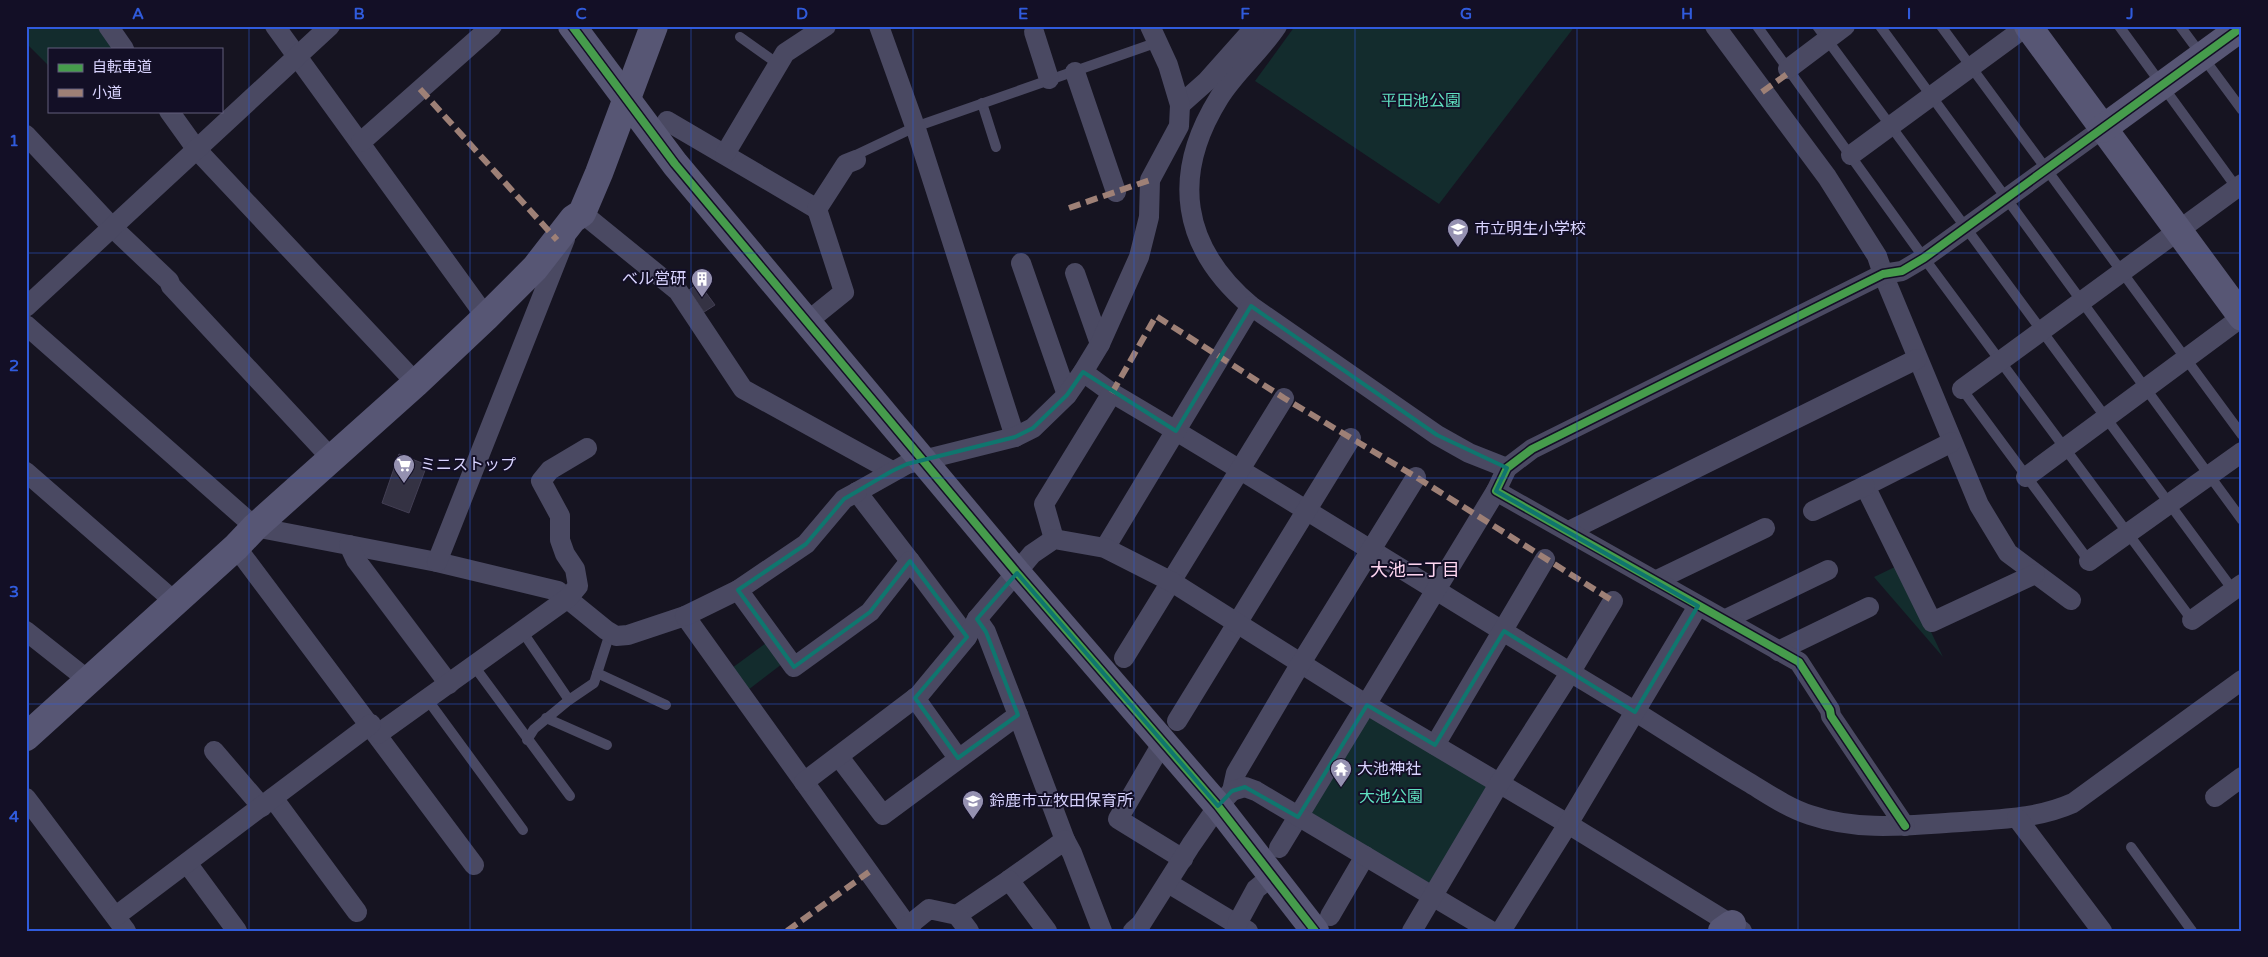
<svg xmlns="http://www.w3.org/2000/svg" width="2268" height="957" viewBox="0 0 2268 957" font-family="'Varela Round','Noto Sans JP',sans-serif">
	<rect width="100%" height="100%" fill="#161421"/>
	<!-- green -->
	<g fill="#132c2d">
		<path d="M 26,26 L 99,26 L 115,49 L 49,49 L 49,66 L 26,43 Z"/>
		<path d="M 1295,26 L 1575,26 L 1439,204 L 1255,81 Z"/>
		<path d="M 1899,565 L 1943,657 L 1874,577 Z"/>
		<path d="M 766,643 L 782,664 L 748,690 L 732,668 Z"/>
		<path d="M 1368,713 L 1486,785 L 1487,794 L 1435,886 L 1308,817 Z"/>
	</g>
	<!-- building -->
	<g fill="#343243" stroke="#433f54">
		<path d="M 699,283 L 715,305 L 704,312 L 689,290 Z"/>
		<path d="M 399,454 L 427,465 L 409,513 L 382,503 Z"/>
	</g>
	<g fill="none" stroke-linecap="round" stroke-linejoin="round">
		<!-- lane -->
		<g stroke="#4a4962" stroke-width="10">
			<path d="M 1757,26 L 1924,258 L 2192,620"/>
			<path d="M 1817,26 L 2233,590"/>
			<path d="M 1880,26 L 2242,520"/>
			<path d="M 1941,26 L 2242,435"/>
			<path d="M 2119,26 L 2239,191"/>
			<path d="M 2180,26 L 2242,110"/>
			<path d="M 740,37 L 778,64"/>
			<path d="M 982,103 L 996,147"/>
			<path d="M 856,160 L 856,155 L 915,127 L 1158,42"/>
			<path d="M 1962,389 L 2089,561"/>
			<path d="M 522,631 L 569,700 L 594,683 L 610,633"/>
			<path d="M 474,666 L 570,796"/>
			<path d="M 597,673 L 666,705"/>
			<path d="M 427,699 L 523,830"/>
			<path d="M 546,718 L 607,745"/>
			<path d="M 527,740 L 534,729 L 569,700"/>
			<path d="M 2131,847 L 2192,931"/>
		</g>
		<!-- street -->
		<g stroke="#4a4962" stroke-width="20">
			<path d="M 108,26 L 124,49"/>
			<path d="M 275,26 L 486,317"/>
			<path d="M 879,26 L 917,132 L 1015,437"/>
			<path d="M 1277,26 C 1260,52 1235,72 1219,98 C 1171,175 1181,247 1251,306 L 1437,435 L 1469,453 L 1507,468"/>
			<path d="M 1715,26 L 1827,177 L 1877,256 L 1883,274 L 1979,505 L 2008,553 L 2071,600"/>
			<path d="M 1034,32 L 1049,79"/>
			<path d="M 1788,69 L 1845,26"/>
			<path d="M 1075,72 L 1116,192"/>
			<path d="M 1180,105 L 1207,81 L 1256,26"/>
			<path d="M 169,111 L 197,150 L 416,383"/>
			<path d="M 667,121 L 817,209"/>
			<path d="M 26,135 L 113,228 L 169,281 L 171,286 L 332,459"/>
			<path d="M 361,142 L 492,26"/>
			<path d="M 725,154 L 785,53 L 826,26"/>
			<path d="M 1851,155 L 2027,26"/>
			<path d="M 582,213 L 678,291 L 743,389 L 892,471"/>
			<path d="M 1021,263 L 1067,395"/>
			<path d="M 1075,273 L 1100,344"/>
			<path d="M 26,307 L 330,26"/>
			<path d="M 808,321 L 844,292 L 817,209 L 846,164 L 856,160"/>
			<path d="M 26,325 L 255,527 L 437,562 L 558,591 L 606,630 L 616,636 L 628,635 L 685,616 L 911,931"/>
			<path d="M 1083,372 L 1112,393 C 1284,494 1452,602 1623,704 C 1665,730 1706,757 1748,782 C 1768,794 1788,808 1810,815 C 1860,832 1910,825 1961,822 C 2000,819 2037,819 2073,803 L 2242,680"/>
			<path d="M 1962,389 L 2242,184"/>
			<path d="M 1952,442 L 1865,486 L 1932,622 L 2035,574"/>
			<path d="M 26,472 L 174,601"/>
			<path d="M 2026,477 L 2242,317"/>
			<path d="M 1813,511 L 1865,486"/>
			<path d="M 1569,531 L 1917,359"/>
			<path d="M 1054,539 L 1044,504 L 1112,393"/>
			<path d="M 349,545 L 356,560 L 449,684"/>
			<path d="M 236,547 L 474,865"/>
			<path d="M 1105,548 L 1251,306"/>
			<path d="M 910,561 L 857,492 L 907,464 L 1015,437 L 1033,428 L 1067,395 L 1083,372 L 1100,344 L 1139,257 L 1149,217 L 1150,180 L 1179,126 L 1180,105 L 1168,65 L 1150,26"/>
			<path d="M 2089,561 L 2242,452"/>
			<path d="M 437,562 L 565,239"/>
			<path d="M 1655,581 L 1765,528"/>
			<path d="M 738,590 L 806,544 L 844,499 L 857,492"/>
			<path d="M 685,616 L 738,590 L 794,667 L 870,612 L 910,561 L 967,637"/>
			<path d="M 977,619 L 986,632 L 1018,715"/>
			<path d="M 1724,620 L 1828,570"/>
			<path d="M 2192,620 L 2242,584"/>
			<path d="M 26,631 L 88,680"/>
			<path d="M 1778,651 L 1869,607"/>
			<path d="M 1124,658 L 1284,398"/>
			<path d="M 915,698 L 958,758"/>
			<path d="M 1177,721 L 1351,438"/>
			<path d="M 378,734 L 568,598 L 578,586 L 575,569 L 565,554 L 560,540 L 560,516 L 541,481 L 550,470 L 587,448"/>
			<path d="M 1163,742 L 1118,819 L 1183,859"/>
			<path d="M 1435,745 L 1545,559"/>
			<path d="M 214,751 L 262,807"/>
			<path d="M 839,757 L 883,815 L 1018,715 L 1065,840"/>
			<path d="M 804,782 L 919,695 L 967,637 L 977,619 L 1032,554 L 1054,539 L 1105,548 L 1172,582 L 1367,705 L 1568,824 L 1742,931"/>
			<path d="M 1232,791 L 1236,773 L 1301,663 L 1416,477"/>
			<path d="M 2215,797 L 2242,777"/>
			<path d="M 26,798 L 126,931"/>
			<path d="M 273,798 L 357,912"/>
			<path d="M 2017,818 L 2102,931"/>
			<path d="M 1905,826 L 1831,716 L 1830,710 L 1799,662 L 1496,491 L 1507,468 L 1532,449 L 1883,274 L 1902,271 L 1924,258 L 2102,129"/>
			<path d="M 1279,848 L 1496,491"/>
			<path d="M 187,863 L 237,931"/>
			<path d="M 1009,880 L 1065,840 L 1072,853 L 1102,931"/>
			<path d="M 1168,883 L 1248,931"/>
			<path d="M 957,915 L 1009,880 L 1047,931"/>
			<path d="M 116,916 L 371,724"/>
			<path d="M 1330,916 L 1365,856"/>
			<path d="M 1237,924 L 1256,889 L 1272,876"/>
			<path d="M 908,926 L 929,909 L 957,915 L 969,931"/>
			<path d="M 1133,931 L 1141,924 L 1191,845 L 1218,806 L 1232,791 L 1245,787 L 1256,791 L 1491,931"/>
			<path d="M 1412,931 L 1499,784 L 1570,673 L 1613,601"/>
			<path d="M 1501,931 L 1568,824 L 1698,606"/>
		</g>
		<!-- secondary -->
		<g stroke="#575674" stroke-width="28">
			<path d="M 572,26 L 675,164 L 1017,573 L 1218,806 L 1315,931"/>
			<path d="M 2028,26 L 2242,317"/>
			<path d="M 2102,129 L 2242,27"/>
			<path d="M 26,737 L 236,547 L 255,527 L 416,383 L 486,317 L 535,268 L 573,219 L 582,213 L 599,173 L 654,26"/>
			<path d="M 1722,931 L 1732,924"/>
		</g>
		<!-- quiet -->
		<g stroke="#9e8076" stroke-width="6" stroke-dasharray="12 6" stroke-linecap="butt">
			<path d="M 420,89 L 557,240"/>
			<path d="M 1762,92 L 1790,72"/>
			<path d="M 1069,208 L 1150,180"/>
			<path d="M 1112,393 L 1156,316 L 1284,398 L 1416,477 L 1613,601"/>
			<path d="M 787,931 L 869,872"/>
		</g>
		<!-- cycleway casing -->
		<g stroke="#130f26" stroke-width="11">
			<g id="cycleway">
				<path d="M 572,26 L 675,164 L 1017,573 L 1218,806 L 1315,931"/>
				<path d="M 1905,826 L 1831,716 L 1830,710 L 1799,662 L 1496,491 L 1507,468 L 1532,449 L 1883,274 L 1902,271 L 1924,258 L 2242,27"/>
			</g>
		</g>
		<!-- cycleway -->
		<use href="#cycleway" stroke="#469c4c" stroke-width="8"/>
	</g>
	<!-- marked area -->
	<path fill="none" stroke="#0f766e" stroke-width="4" stroke-linejoin="round" d="M 1251,306 L 1437,435 L 1507,468 L 1496,491 L 1698,606 L 1635,712 L 1504,631 L 1435,745 L 1367,705 L 1298,817 L 1245,787 L 1232,791 L 1218,806 L 1017,573 L 977,619 L 986,632 L 1018,715 L 958,758 L 915,698 L 967,637 L 910,561 L 870,612 L 794,667 L 738,590 L 806,544 L 844,499 L 892,471 L 907,464 L 1015,437 L 1033,428 L 1067,395 L 1083,372 L 1176,431 Z"/>
	<!-- grid -->
	<path fill="none" stroke="#305bdc" stroke-width="1" stroke-opacity="0.55" d="M 249,26 L 249,931M 470,26 L 470,931M 691,26 L 691,931M 913,26 L 913,931M 1134,26 L 1134,931M 1355,26 L 1355,931M 1577,26 L 1577,931M 1798,26 L 1798,931M 2019,26 L 2019,931M 26,253 L 2242,253M 26,478 L 2242,478M 26,704 L 2242,704"/>
	<!-- icons -->
	<defs>
		<g id="school-pin" transform="scale(1.125)"><path d="M0 17L-7.5 6A9.5 9.5 0 1 1 7.5 6Z" fill="#9591b1" stroke="#130f26"/><path d="M0-5L7-2L0 1L-7-2ZM-4 1L0 2.5L4 1V4Q0 6-4 4Z" fill="#fff"/></g>
		<g id="building-pin" transform="scale(1.125)"><path d="M0 17L-7.5 6A9.5 9.5 0 1 1 7.5 6Z" fill="#9591b1" stroke="#130f26"/><path d="M-4-6H4V6H1V3H-1V6H-4ZM-2.5-4.3h1.7v1.8h-1.7ZM.8-4.3h1.7v1.8H.8ZM-2.5-1h1.7V.8h-1.7ZM.8-1h1.7V.8H.8Z" fill="#fff"/></g>
		<g id="supermarket-pin" transform="scale(1.125)"><path d="M0 17L-7.5 6A9.5 9.5 0 1 1 7.5 6Z" fill="#9591b1" stroke="#130f26"/><path d="M-6-5.5h2.5l.6 2H6L4.5 2H-2.5L-4.4-4H-6ZM-1.5 3.2a1.3 1.3 0 1 0 .1 0ZM3 3.2a1.3 1.3 0 1 0 .1 0Z" fill="#fff"/></g>
		<g id="temple-pin" transform="scale(1.125)"><path d="M0 17L-7.5 6A9.5 9.5 0 1 1 7.5 6Z" fill="#9591b1" stroke="#130f26"/><path d="M0-6L5-2H3V0L6.5 2.5H4V6H1.5V3h-3V6H-4V2.5H-6.5L-3 0V-2H-5Z" fill="#fff"/></g>
	</defs>
	<g fill-rule="evenodd">
		<use href="#school-pin" x="1458" y="229"/>
		<use href="#building-pin" x="702" y="279"/>
		<use href="#supermarket-pin" x="404" y="465"/>
		<use href="#temple-pin" x="1341" y="769"/>
		<use href="#school-pin" x="973" y="801"/>
	</g>
	<g text-anchor="middle" dominant-baseline="central" stroke-width="4" stroke-linejoin="round" paint-order="stroke">
		<!-- park labels -->
		<g font-size="16" fill="#5fe0c0" stroke="#130f26">
			<text x="1421" y="101">平田池公園</text>
			<text x="1391" y="797">大池公園</text>
		</g>
		<!-- poi labels -->
		<g font-size="16" fill="#d9d4ff" stroke="#130f26" text-anchor="start">
			<text x="1474" y="229">市立明生小学校</text>
			<text x="686" y="279" text-anchor="end">べル営研</text>
			<text x="420" y="465">ミニストップ</text>
			<text x="1357" y="769">大池神社</text>
			<text x="989" y="801">鈴鹿市立牧田保育所</text>
		</g>
		<!-- neighbourhood labels -->
		<g font-size="18" fill="#ffd6f0" stroke="#130f26">
			<text x="1415" y="570">大池二丁目</text>
		</g>
	</g>
	<!-- border -->
	<rect width="2268" height="957" fill="none" stroke="#130f26" stroke-width="55"/>
	<!-- legend -->
	<rect x="48" y="48" width="175" height="65" fill="#130f26" stroke="#625e7d"/>
	<rect x="58" y="64" width="25" height="8" fill="#469c4c" stroke="#625e7d"/>
	<text x="92" y="72" font-size="15" fill="#d9d4ff">自転車道</text>
	<rect x="58" y="89" width="25" height="8" fill="#9e8076" stroke="#625e7d"/>
	<text x="92" y="98" font-size="15" fill="#d9d4ff">小道</text>
	<rect x="28" y="28" width="2212" height="902" fill="none" stroke="#305bdc" stroke-width="2"/>
	<g font-size="16" text-anchor="middle" font-weight="bold" fill="#305bdc">
		<text x="138" y="19">A</text>
		<text x="359" y="19">B</text>
		<text x="581" y="19">C</text>
		<text x="802" y="19">D</text>
		<text x="1023" y="19">E</text>
		<text x="1245" y="19">F</text>
		<text x="1466" y="19">G</text>
		<text x="1687" y="19">H</text>
		<text x="1909" y="19">I</text>
		<text x="2130" y="19">J</text>
		<text x="14" y="146">1</text>
		<text x="14" y="371">2</text>
		<text x="14" y="597">3</text>
		<text x="14" y="822">4</text>
	</g>
</svg>
